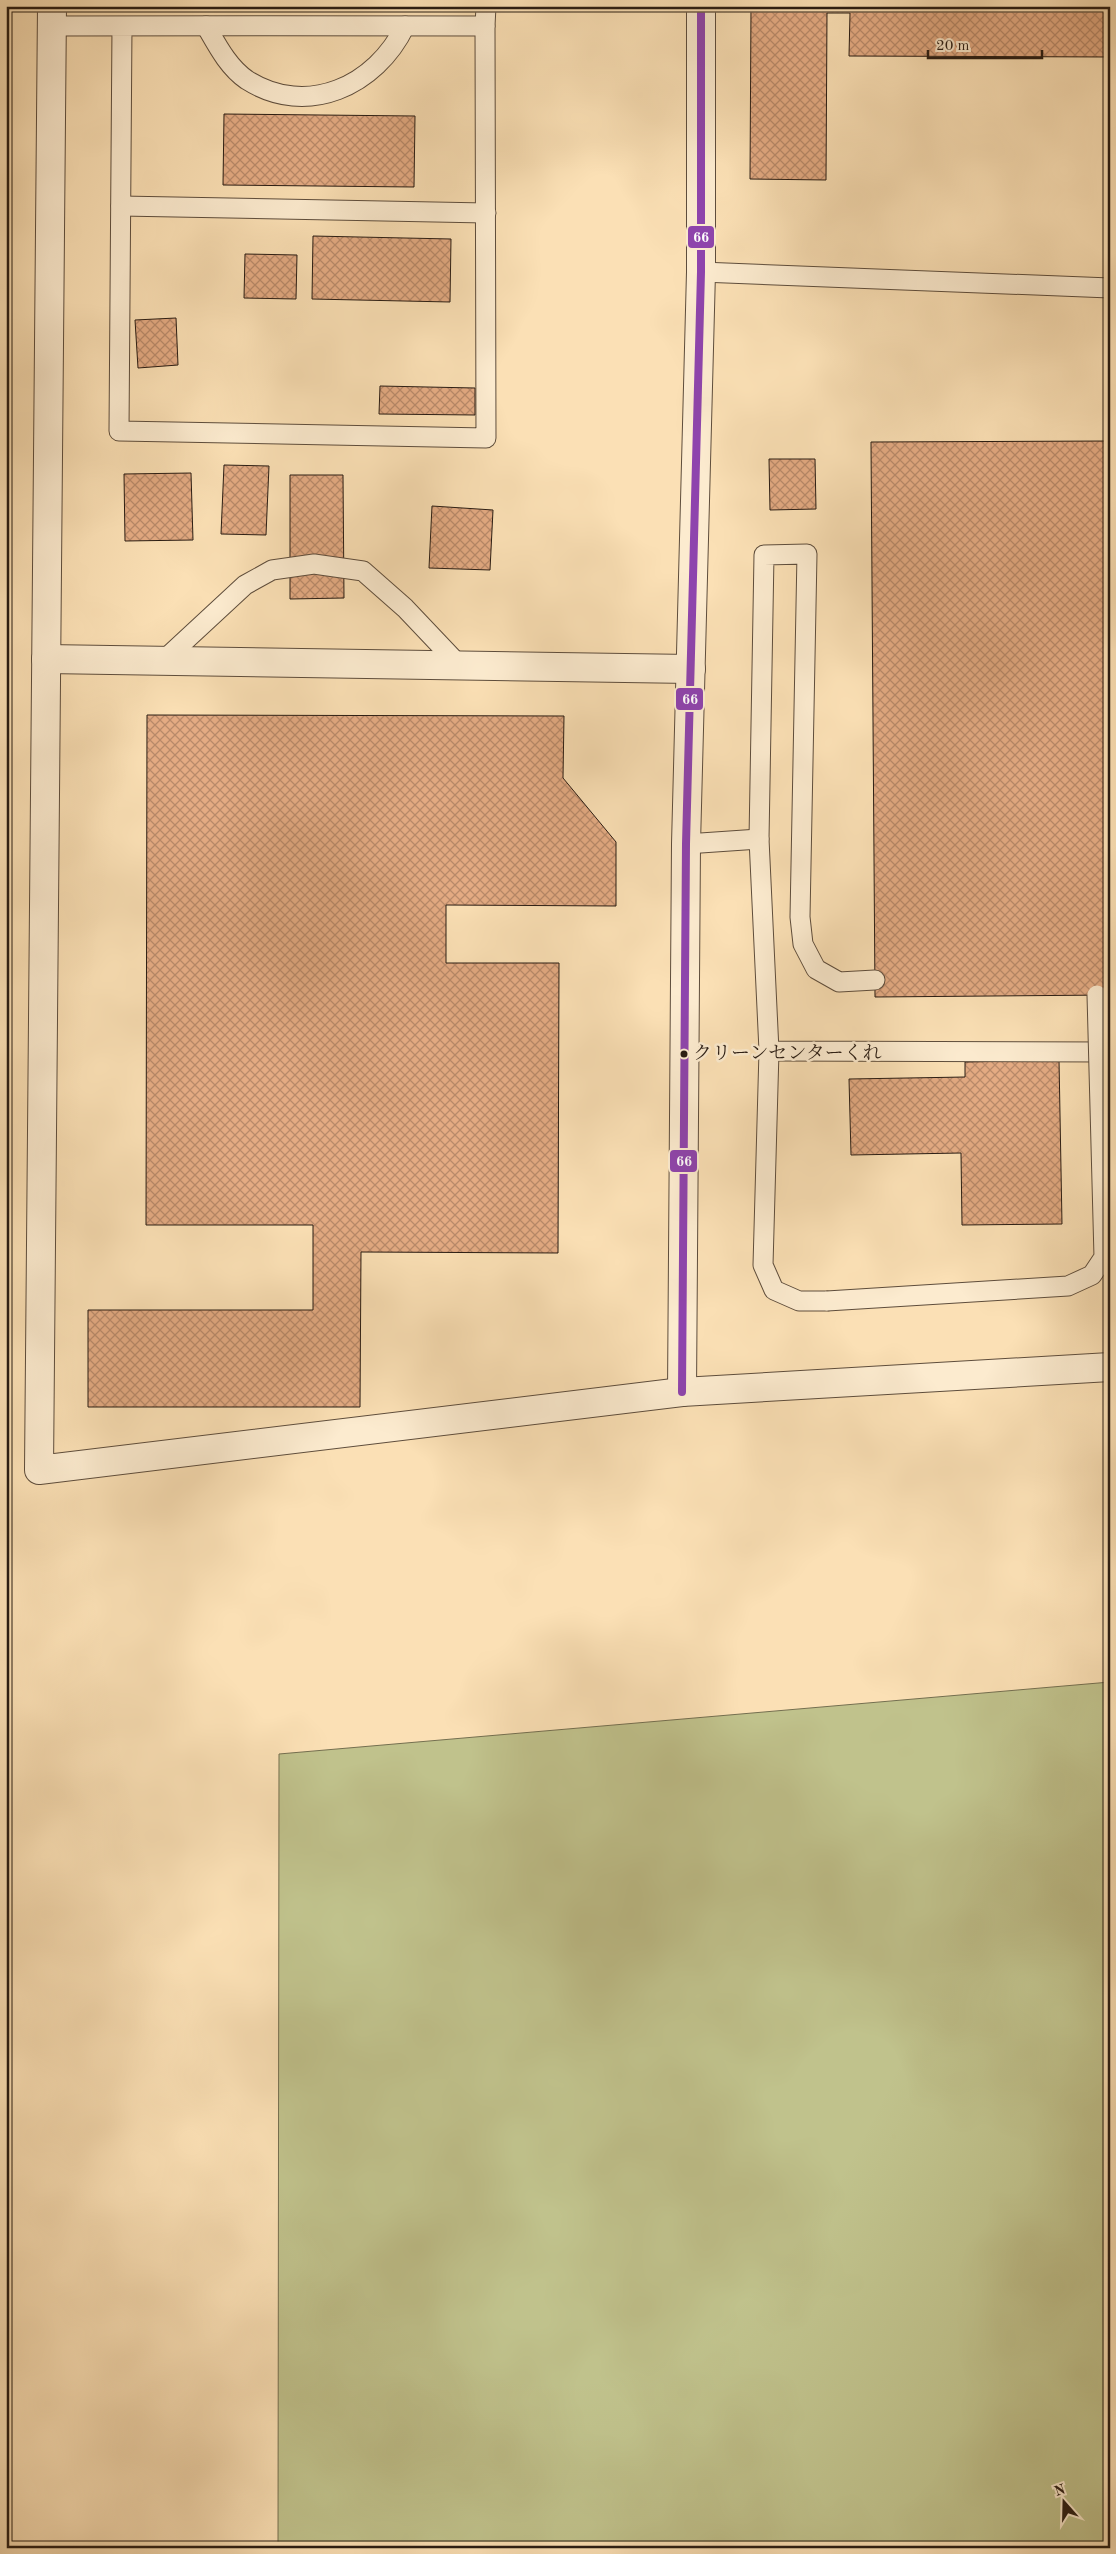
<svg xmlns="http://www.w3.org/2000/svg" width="1116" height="2554" viewBox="0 0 1116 2554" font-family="'Old Standard TT','Noto Serif JP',serif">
	<defs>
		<pattern id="building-cross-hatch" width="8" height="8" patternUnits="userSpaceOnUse" patternTransform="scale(1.25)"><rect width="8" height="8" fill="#e4ab83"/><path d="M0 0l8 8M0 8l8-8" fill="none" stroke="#b98a6a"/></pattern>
	</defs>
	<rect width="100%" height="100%" fill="#fbe0b5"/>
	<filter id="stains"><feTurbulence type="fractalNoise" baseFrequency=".004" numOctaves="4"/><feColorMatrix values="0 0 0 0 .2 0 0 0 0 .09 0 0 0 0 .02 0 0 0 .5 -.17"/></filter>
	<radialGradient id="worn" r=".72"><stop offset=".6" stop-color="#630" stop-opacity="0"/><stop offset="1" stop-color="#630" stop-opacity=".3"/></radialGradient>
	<!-- pitch -->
	<path fill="#c0c28c" stroke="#746f50" d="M 1110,1682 L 1110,2548 L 278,2548 L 279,1754 Z"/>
	<!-- building -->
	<g fill="url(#building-cross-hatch)" stroke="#291c13">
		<path d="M 751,6 L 1110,6 L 1109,57 L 849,56 L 850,13 L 827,13 L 826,180 L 750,179 Z"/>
		<path d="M 224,114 L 415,116 L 414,187 L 223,185 Z"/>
		<path d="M 313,236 L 451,239 L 450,302 L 312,299 Z"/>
		<path d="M 245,254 L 297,255 L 296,299 L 244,298 Z"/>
		<path d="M 176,318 L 178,365 L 138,368 L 135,320 Z"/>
		<path d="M 380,386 L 475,388 L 475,415 L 379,414 Z"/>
		<path d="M 1110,441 L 1110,995 L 875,997 L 871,442 Z"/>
		<path d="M 769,459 L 815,459 L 816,509 L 770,510 Z"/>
		<path d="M 224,465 L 269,466 L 266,535 L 221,534 Z"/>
		<path d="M 191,473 L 193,540 L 125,541 L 124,474 Z"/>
		<path d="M 290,475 L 343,475 L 344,598 L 290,599 Z"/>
		<path d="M 432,506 L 493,510 L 490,570 L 429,568 Z"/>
		<path d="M 147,715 L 564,716 L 563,778 L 616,842 L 616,906 L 446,905 L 446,963 L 559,963 L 558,1253 L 361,1252 L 360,1407 L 88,1407 L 88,1310 L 313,1310 L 313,1225 L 146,1225 Z"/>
		<path d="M 1059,1060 L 1062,1224 L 962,1225 L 961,1153 L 851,1155 L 849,1079 L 965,1077 L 965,1062 Z"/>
	</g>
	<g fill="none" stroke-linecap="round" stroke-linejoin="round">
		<!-- service casing -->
		<g stroke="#5e4d3c" stroke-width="21">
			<g id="service">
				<path d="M 52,26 C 196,25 341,26 485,26 L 486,438 L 119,431 L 122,26"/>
				<path d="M 206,26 C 217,45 228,67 247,80 C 307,118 376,86 405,26"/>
				<path d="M 485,26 L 486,6"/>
				<path d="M 121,206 L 486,213"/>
				<path d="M 701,272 L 1110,288"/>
				<path d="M 163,661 L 245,585 L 272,570 L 314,564 L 363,571 L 405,608 L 460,666"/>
				<path d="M 759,839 L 764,555 L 807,554 L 800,917 L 803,944 L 816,969 L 839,982 L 875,980"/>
				<path d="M 686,844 L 759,839 L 769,1051 L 1110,1052"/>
				<path d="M 769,1051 L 763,1265 L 774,1290 L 799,1301 L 827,1301"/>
			</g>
		</g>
		<!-- minor casing -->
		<g stroke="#5e4d3c" stroke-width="30">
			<path id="minor" d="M 46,659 L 691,669"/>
		</g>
		<!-- tertiary casing -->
		<g stroke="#5e4d3c" stroke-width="30">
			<g id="tertiary">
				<path d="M 52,6 L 39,1470 L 682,1392 L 1110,1367"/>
				<path d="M 682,1392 L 686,844 L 701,272 L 701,6"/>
			</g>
		</g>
		<!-- service -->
		<use href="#service" stroke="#fcebcf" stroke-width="19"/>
		<!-- minor -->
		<use href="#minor" stroke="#fcebcf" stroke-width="28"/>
		<!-- tertiary -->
		<use href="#tertiary" stroke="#fcebcf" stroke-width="28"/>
		<!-- service-bridge casing -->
		<g stroke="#5e4d3c" stroke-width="21" stroke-linecap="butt">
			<path id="service-bridge" d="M 827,1301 L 1068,1286 L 1092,1275 L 1104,1257 L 1097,995"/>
		</g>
		<!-- service-bridge -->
		<use href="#service-bridge" stroke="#fcebcf" stroke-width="19"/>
		<!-- bus-1 casing -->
		<g stroke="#fcebcf" stroke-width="11">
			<path id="bus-1" d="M 682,1392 L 686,844 L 701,272 L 701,6"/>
		</g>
		<!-- bus-1 -->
		<use href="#bus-1" stroke="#8e44ad" stroke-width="8"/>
	</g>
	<!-- markers -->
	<circle fill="#291c13" stroke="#fcebcf" stroke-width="2" cx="684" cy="1054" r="4.5"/>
	<g text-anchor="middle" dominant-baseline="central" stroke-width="5" stroke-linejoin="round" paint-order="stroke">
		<!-- bus labels -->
		<g font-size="19" fill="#291c13" stroke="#fcebcf" text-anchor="start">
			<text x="693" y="1054">クリーンセンターくれ</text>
		</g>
	</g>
	<g stroke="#fcebcf" stroke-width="2">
		<rect x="687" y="225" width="28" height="24" rx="5" fill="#8e44ad"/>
		<rect x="675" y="687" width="29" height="24" rx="5" fill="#8e44ad"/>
		<rect x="669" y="1149" width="29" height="24" rx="5" fill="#8e44ad"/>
	</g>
	<g font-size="14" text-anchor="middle" font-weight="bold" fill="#fff">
		<text x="701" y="242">66</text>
		<text x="690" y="704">66</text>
		<text x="684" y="1166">66</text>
	</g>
	<!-- margin -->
	<rect width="1116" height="2554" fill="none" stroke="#fbe0b5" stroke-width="25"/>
	<rect x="8" y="8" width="1101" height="2539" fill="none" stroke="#291c13" stroke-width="2.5"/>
	<rect x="12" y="12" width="1091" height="2529" fill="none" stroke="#291c13"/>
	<!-- north arrow -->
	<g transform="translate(1064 2502) rotate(340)" stroke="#fcebcf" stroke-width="4" paint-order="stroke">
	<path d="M0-4L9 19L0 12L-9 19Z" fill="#291c13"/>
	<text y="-8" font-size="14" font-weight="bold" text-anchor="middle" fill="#291c13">N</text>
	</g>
	<!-- scale -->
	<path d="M928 50v8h114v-8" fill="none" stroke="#291c13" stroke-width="2.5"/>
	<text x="936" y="50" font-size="15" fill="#291c13" stroke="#fcebcf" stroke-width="4" paint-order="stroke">20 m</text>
	<rect width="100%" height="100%" filter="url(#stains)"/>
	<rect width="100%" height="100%" fill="url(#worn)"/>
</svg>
